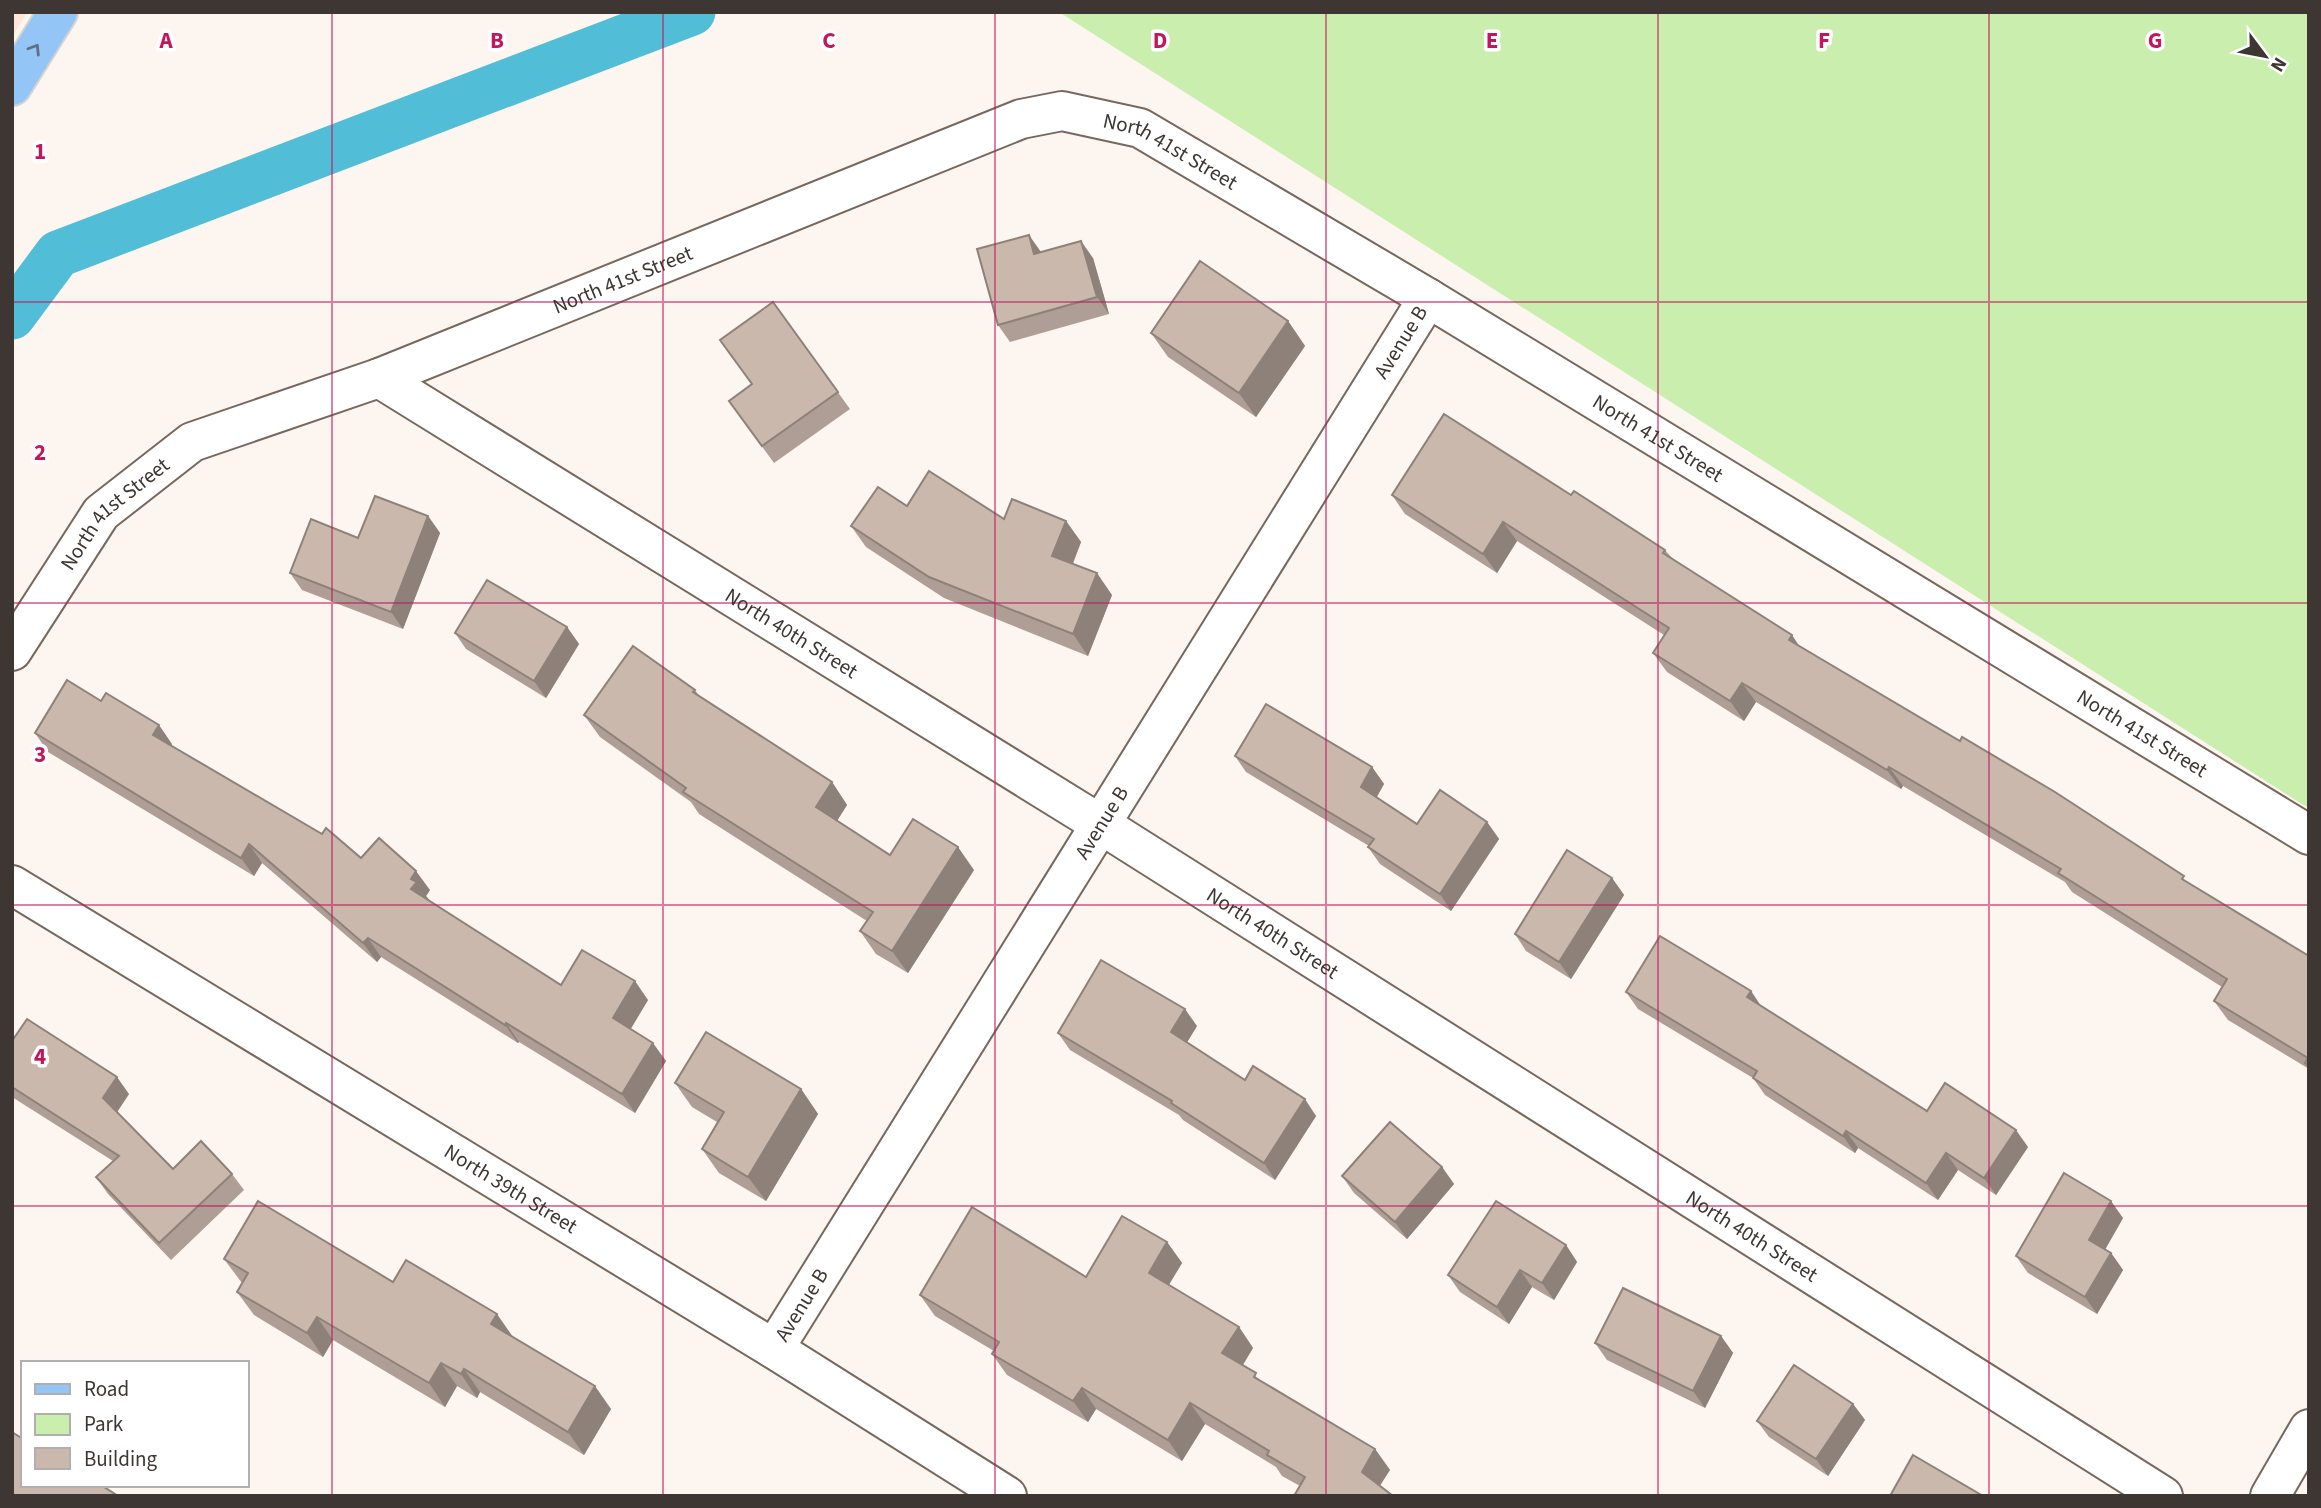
<svg xmlns="http://www.w3.org/2000/svg" width="2321" height="1508" viewBox="0 0 2321 1508" font-family="'Source Sans 3',sans-serif">
	<rect width="100%" height="100%" fill="#fcf5f0"/>
	<!-- built -->
	<path fill="#fce8db" d="M 12,12 L 28,12 L 12,37 Z"/>
	<!-- green -->
	<path fill="#c9eeae" d="M 1059,12 L 2309,12 L 2309,808 L 2297,801 Z"/>
	<g fill="none" stroke-linecap="round" stroke-linejoin="round">
		<!-- canal -->
		<path stroke="#52bdd7" stroke-width="47" d="M 12,316 L 58,254 L 692,12"/>
		<!-- minor casing -->
		<g stroke="#77675d" stroke-width="42">
			<g id="minor">
				<path id="s1" d="M 379,378 L 1100,824 L 2163,1496"/>
				<path id="s2" d="M 12,651 L 101,513 L 192,442 L 379,378 L 1021,119 L 1062,111 L 1140,128 L 1428,298 L 2309,835"/>
				<path id="s3" d="M 12,885 L 774,1349 L 1007,1496"/>
				<path id="s4" d="M 774,1349 L 1428,298"/>
				<path d="M 2270,1496 L 2309,1429"/>
			</g>
		</g>
		<!-- major casing -->
		<g stroke="#d4d3d2" stroke-width="42">
			<path id="major" d="M 12,86 L 58,12"/>
		</g>
		<!-- minor -->
		<use href="#minor" stroke="#fff" stroke-width="38"/>
		<!-- major -->
		<use href="#major" stroke="#94c5f7" stroke-width="38"/>
	</g>
	<!-- wall -->
	<g fill="#ae9e95">
		<path d="M 1041,252 L 1093,258 L 1109,314 L 1010,342 L 998,325 Z"/>
		<path d="M 773,302 L 850,409 L 774,463 L 729,401 L 751,384 Z"/>
		<path d="M 1288,321 L 1305,346 L 1256,417 L 1168,357 L 1151,333 Z"/>
		<path d="M 1392,495 L 1571,495 L 1665,550 L 1672,558 L 1799,645 L 2309,956 L 2309,1069 L 2228,1020 L 2214,1001 L 2222,987 L 2072,892 L 2065,882 L 1903,786 L 1901,789 L 1756,702 L 1744,721 L 1667,672 L 1653,653 L 1664,635 L 1517,541 L 1497,573 L 1405,514 Z"/>
		<path d="M 907,506 L 1004,519 L 1066,521 L 1081,542 L 1073,564 L 1112,595 L 1088,656 L 944,598 L 866,547 L 851,526 Z"/>
		<path d="M 428,516 L 440,533 L 403,629 L 302,590 L 290,573 L 358,538 Z"/>
		<path d="M 567,627 L 579,644 L 546,698 L 466,649 L 455,633 Z"/>
		<path d="M 695,690 L 700,697 L 832,782 L 847,805 L 837,821 L 890,855 L 974,870 L 908,973 L 876,954 L 860,931 L 867,921 L 699,814 L 691,802 L 600,737 L 584,715 Z"/>
		<path d="M 35,733 L 172,744 L 171,746 L 361,858 L 430,890 L 426,896 L 430,901 L 561,985 L 648,1000 L 630,1029 L 666,1061 L 635,1113 L 519,1042 L 518,1043 L 381,957 L 377,962 L 262,863 L 254,876 L 48,752 Z"/>
		<path d="M 1235,756 L 1372,767 L 1384,784 L 1376,797 L 1417,824 L 1487,822 L 1499,839 L 1451,911 L 1380,864 L 1368,847 L 1369,846 L 1246,772 Z"/>
		<path d="M 1612,878 L 1624,895 L 1571,979 L 1526,951 L 1515,934 Z"/>
		<path d="M 1751,991 L 1761,1006 L 1927,1111 L 2028,1147 L 1996,1195 L 1958,1170 L 1938,1200 L 1858,1148 L 1855,1153 L 1765,1095 L 1753,1078 L 1638,1009 L 1626,992 Z"/>
		<path d="M 1197,1026 L 1187,1042 L 1245,1080 L 1316,1116 L 1275,1180 L 1183,1120 L 1179,1115 L 1070,1050 L 1058,1033 Z"/>
		<path d="M 12,1041 L 129,1094 L 117,1112 L 173,1169 L 232,1174 L 244,1190 L 171,1260 L 108,1194 L 96,1177 L 113,1161 L 12,1097 Z"/>
		<path d="M 675,1083 L 801,1089 L 818,1114 L 766,1201 L 719,1173 L 702,1149 L 717,1122 L 692,1107 Z"/>
		<path d="M 1442,1167 L 1454,1184 L 1407,1239 L 1354,1193 L 1342,1176 Z"/>
		<path d="M 2123,1218 L 2105,1249 L 2111,1253 L 2123,1270 L 2097,1314 L 2028,1273 L 2016,1256 Z"/>
		<path d="M 1167,1242 L 1182,1263 L 1169,1285 L 1239,1327 L 1253,1348 L 1243,1365 L 1262,1382 L 1375,1449 L 1390,1470 L 1300,1486 L 1282,1476 L 1276,1467 L 1205,1424 L 1182,1461 L 1096,1409 L 1088,1422 L 1007,1375 L 992,1354 L 994,1351 L 935,1316 L 920,1295 L 1086,1277 Z"/>
		<path d="M 1566,1245 L 1577,1262 L 1554,1300 L 1532,1287 L 1509,1324 L 1460,1292 L 1448,1275 Z"/>
		<path d="M 224,1259 L 393,1282 L 611,1409 L 584,1455 L 480,1392 L 477,1398 L 457,1386 L 445,1407 L 333,1340 L 323,1357 L 254,1315 L 237,1292 L 242,1283 Z"/>
		<path d="M 1721,1336 L 1733,1353 L 1705,1408 L 1607,1360 L 1595,1343 Z"/>
		<path d="M 1853,1404 L 1865,1420 L 1828,1476 L 1769,1437 L 1757,1421 Z"/>
	</g>
	<!-- shaded-wall -->
	<g fill="#8d8179">
		<path d="M 1029,235 L 1041,252 L 1046,271 L 1034,254 Z"/>
		<path d="M 1081,241 L 1093,258 L 1109,314 L 1097,297 Z"/>
		<path d="M 1288,321 L 1305,346 L 1256,417 L 1239,393 Z"/>
		<path d="M 428,516 L 440,533 L 403,629 L 391,612 Z"/>
		<path d="M 1066,521 L 1081,542 L 1067,577 L 1052,556 Z"/>
		<path d="M 1503,522 L 1517,541 L 1497,573 L 1483,554 Z"/>
		<path d="M 1097,573 L 1112,595 L 1088,656 L 1073,634 Z"/>
		<path d="M 567,627 L 579,644 L 546,698 L 534,681 Z"/>
		<path d="M 1792,635 L 1805,655 L 1789,640 Z"/>
		<path d="M 1742,683 L 1756,702 L 1744,721 L 1730,701 Z"/>
		<path d="M 159,725 L 172,744 L 166,754 L 153,735 Z"/>
		<path d="M 1372,767 L 1384,784 L 1373,804 L 1361,787 Z"/>
		<path d="M 1889,767 L 1903,786 L 1901,789 L 1887,770 Z"/>
		<path d="M 832,782 L 847,805 L 831,830 L 816,807 Z"/>
		<path d="M 1487,822 L 1499,839 L 1451,911 L 1440,894 Z"/>
		<path d="M 249,844 L 262,863 L 254,876 L 241,858 Z"/>
		<path d="M 958,847 L 974,870 L 908,973 L 892,951 Z"/>
		<path d="M 416,871 L 430,890 L 426,896 L 430,901 L 411,889 L 411,879 Z"/>
		<path d="M 1612,878 L 1624,895 L 1571,979 L 1559,962 Z"/>
		<path d="M 368,938 L 381,957 L 377,962 L 363,943 Z"/>
		<path d="M 635,981 L 648,1000 L 626,1037 L 613,1018 Z"/>
		<path d="M 1751,991 L 1762,1008 L 1747,997 Z"/>
		<path d="M 1185,1009 L 1197,1026 L 1183,1049 L 1171,1032 Z"/>
		<path d="M 506,1023 L 519,1042 L 518,1043 L 505,1025 Z"/>
		<path d="M 653,1043 L 666,1061 L 635,1113 L 622,1094 Z"/>
		<path d="M 117,1077 L 129,1094 L 115,1115 L 103,1098 Z"/>
		<path d="M 801,1089 L 818,1114 L 766,1201 L 748,1177 Z"/>
		<path d="M 1305,1099 L 1316,1116 L 1275,1180 L 1264,1163 Z"/>
		<path d="M 2016,1130 L 2028,1147 L 1996,1195 L 1984,1178 Z"/>
		<path d="M 1846,1131 L 1858,1148 L 1855,1153 L 1843,1136 Z"/>
		<path d="M 1946,1153 L 1958,1170 L 1938,1200 L 1926,1183 Z"/>
		<path d="M 1442,1167 L 1454,1184 L 1407,1239 L 1395,1222 Z"/>
		<path d="M 2111,1201 L 2123,1218 L 2101,1257 L 2089,1240 Z"/>
		<path d="M 1167,1242 L 1182,1263 L 1163,1294 L 1149,1273 Z"/>
		<path d="M 1566,1245 L 1577,1262 L 1554,1300 L 1542,1283 Z"/>
		<path d="M 2111,1253 L 2123,1270 L 2097,1314 L 2085,1297 Z"/>
		<path d="M 1520,1270 L 1532,1287 L 1509,1324 L 1497,1307 Z"/>
		<path d="M 497,1314 L 513,1337 L 491,1324 Z"/>
		<path d="M 317,1317 L 333,1340 L 323,1357 L 307,1333 Z"/>
		<path d="M 1239,1327 L 1253,1348 L 1237,1374 L 1222,1353 Z"/>
		<path d="M 1721,1336 L 1733,1353 L 1705,1408 L 1693,1391 Z"/>
		<path d="M 441,1363 L 457,1386 L 445,1407 L 429,1383 Z"/>
		<path d="M 464,1369 L 480,1392 L 477,1398 L 461,1374 Z"/>
		<path d="M 595,1386 L 611,1409 L 584,1455 L 568,1432 Z"/>
		<path d="M 1082,1388 L 1096,1409 L 1088,1422 L 1073,1401 Z"/>
		<path d="M 1190,1403 L 1205,1424 L 1182,1461 L 1168,1440 Z"/>
		<path d="M 1853,1404 L 1865,1420 L 1828,1476 L 1816,1459 Z"/>
		<path d="M 1375,1449 L 1390,1470 L 1376,1492 L 1362,1472 Z"/>
	</g>
	<!-- building -->
	<g fill="#cab8ad" stroke="#8d8179" stroke-width="2">
		<path d="M 1029,235 L 1034,254 L 1081,241 L 1097,297 L 998,325 L 977,249 Z"/>
		<path d="M 1200,261 L 1288,321 L 1239,393 L 1151,333 Z"/>
		<path d="M 773,302 L 838,392 L 762,446 L 729,401 L 752,384 L 720,340 Z"/>
		<path d="M 1444,414 L 1571,495 L 1574,491 L 1665,550 L 1663,553 L 1792,635 L 1789,640 L 1960,741 L 1962,737 L 2055,792 L 2184,876 L 2182,879 L 2309,956 L 2309,1066 L 2305,1063 L 2308,1058 L 2214,1001 L 2227,979 L 2058,873 L 2061,869 L 1889,767 L 1887,770 L 1742,683 L 1730,701 L 1653,653 L 1669,628 L 1503,522 L 1483,554 L 1392,495 Z"/>
		<path d="M 929,471 L 1004,519 L 1012,499 L 1066,521 L 1052,556 L 1097,573 L 1073,634 L 929,577 L 851,526 L 878,487 L 907,506 Z"/>
		<path d="M 375,496 L 428,516 L 391,612 L 290,573 L 311,519 L 358,538 Z"/>
		<path d="M 487,580 L 567,627 L 534,681 L 455,633 Z"/>
		<path d="M 633,646 L 695,690 L 693,692 L 832,782 L 816,807 L 890,855 L 913,819 L 958,847 L 892,951 L 860,931 L 873,912 L 683,792 L 686,788 L 584,715 Z"/>
		<path d="M 67,680 L 101,701 L 106,693 L 159,725 L 153,735 L 322,834 L 326,828 L 361,858 L 379,838 L 416,871 L 411,879 L 417,882 L 411,889 L 561,985 L 582,950 L 635,981 L 613,1018 L 653,1043 L 622,1094 L 506,1023 L 505,1025 L 368,938 L 363,943 L 249,844 L 241,858 L 35,733 Z"/>
		<path d="M 1266,704 L 1372,767 L 1361,787 L 1417,824 L 1440,790 L 1487,822 L 1440,894 L 1368,847 L 1374,839 L 1235,756 Z"/>
		<path d="M 1567,850 L 1612,878 L 1559,962 L 1515,934 Z"/>
		<path d="M 1660,936 L 1751,991 L 1747,997 L 1927,1111 L 1945,1083 L 2016,1130 L 1984,1178 L 1946,1153 L 1926,1183 L 1846,1131 L 1843,1136 L 1753,1078 L 1757,1071 L 1626,992 Z"/>
		<path d="M 1101,960 L 1185,1009 L 1171,1032 L 1245,1080 L 1253,1066 L 1305,1099 L 1264,1163 L 1171,1103 L 1172,1101 L 1058,1033 Z"/>
		<path d="M 27,1019 L 117,1077 L 103,1098 L 173,1169 L 201,1141 L 232,1174 L 159,1243 L 96,1177 L 119,1156 L 12,1087 L 12,1041 Z"/>
		<path d="M 706,1032 L 801,1089 L 748,1177 L 702,1149 L 724,1112 L 675,1083 Z"/>
		<path d="M 1390,1122 L 1442,1167 L 1395,1222 L 1342,1176 Z"/>
		<path d="M 2064,1173 L 2111,1201 L 2089,1240 L 2111,1253 L 2085,1297 L 2016,1256 Z"/>
		<path d="M 258,1201 L 393,1282 L 406,1260 L 497,1314 L 491,1324 L 595,1386 L 568,1432 L 464,1369 L 461,1374 L 441,1363 L 429,1383 L 317,1317 L 307,1333 L 237,1292 L 248,1273 L 224,1259 Z"/>
		<path d="M 1496,1201 L 1566,1245 L 1542,1283 L 1520,1270 L 1497,1307 L 1448,1275 Z"/>
		<path d="M 972,1207 L 1086,1277 L 1122,1216 L 1167,1242 L 1149,1273 L 1239,1327 L 1222,1353 L 1256,1373 L 1254,1377 L 1375,1449 L 1362,1472 L 1393,1496 L 1294,1496 L 1305,1477 L 1267,1455 L 1269,1451 L 1190,1403 L 1168,1440 L 1082,1388 L 1073,1401 L 992,1354 L 999,1342 L 920,1295 Z"/>
		<path d="M 1623,1288 L 1721,1336 L 1693,1391 L 1595,1343 Z"/>
		<path d="M 1794,1365 L 1853,1404 L 1816,1459 L 1757,1421 Z"/>
		<path d="M 12,1432 L 23,1439 L 23,1485 L 101,1485 L 118,1496 L 12,1496 Z"/>
		<path d="M 1913,1455 L 1983,1496 L 1890,1496 Z"/>
	</g>
	<!-- one-way arrows -->
	<defs><path id="oneway-chevron" d="M-2-3.5L2.5 0L-2 3.5" fill="none" stroke-width="1.6" stroke-linecap="round" stroke-linejoin="round" transform="scale(1.75)"/></defs>
	<use stroke="#606f81" href="#oneway-chevron" transform="translate(35 49) rotate(-58)"/>
	<!-- grid -->
	<path fill="none" stroke="#c2185b" stroke-width="2" stroke-opacity="0.55" d="M 332,12 L 332,1496M 663,12 L 663,1496M 995,12 L 995,1496M 1326,12 L 1326,1496M 1658,12 L 1658,1496M 1989,12 L 1989,1496M 12,302 L 2309,302M 12,603 L 2309,603M 12,905 L 2309,905M 12,1206 L 2309,1206"/>
	<g text-anchor="middle" dominant-baseline="central" stroke-width="7" stroke-linejoin="round" paint-order="stroke">
		<!-- street labels -->
		<g font-size="21" fill="#3d3632" stroke="#fff">
			<text stroke="none"><textPath href="#s2" startOffset="1328">North 41st Street</textPath></text>
			<text stroke="none"><textPath href="#s2" startOffset="740">North 41st Street</textPath></text>
			<text stroke="none"><textPath href="#s4" startOffset="1186">Avenue B</textPath></text>
			<text stroke="none"><textPath href="#s2" startOffset="1895">North 41st Street</textPath></text>
			<text stroke="none"><textPath href="#s2" startOffset="173">North 41st Street</textPath></text>
			<text stroke="none"><textPath href="#s1" startOffset="485">North 40th Street</textPath></text>
			<text stroke="none"><textPath href="#s2" startOffset="2462">North 41st Street</textPath></text>
			<text stroke="none"><textPath href="#s4" startOffset="620">Avenue B</textPath></text>
			<text stroke="none"><textPath href="#s1" startOffset="1052">North 40th Street</textPath></text>
			<text stroke="none"><textPath href="#s3" startOffset="584">North 39th Street</textPath></text>
			<text stroke="none"><textPath href="#s1" startOffset="1619">North 40th Street</textPath></text>
			<text stroke="none"><textPath href="#s4" startOffset="52">Avenue B</textPath></text>
		</g>
	</g>
	<g font-size="23" text-anchor="middle" font-weight="bold" fill="#c2185b" stroke="#fff" stroke-width="7" stroke-linejoin="round" paint-order="stroke">
		<text x="166" y="48">A</text>
		<text x="497" y="48">B</text>
		<text x="829" y="48">C</text>
		<text x="1160" y="48">D</text>
		<text x="1492" y="48">E</text>
		<text x="1824" y="48">F</text>
		<text x="2155" y="48">G</text>
		<text x="40" y="159">1</text>
		<text x="40" y="460">2</text>
		<text x="40" y="762">3</text>
		<text x="40" y="1064">4</text>
	</g>
	<!-- border -->
	<rect width="2321" height="1508" fill="none" stroke="#3d3632" stroke-width="28"/>
	<!-- legend -->
	<rect x="21" y="1361" width="228" height="126" fill="#ffffff" stroke="#b1afad" stroke-width="2"/>
	<rect x="35" y="1384" width="35" height="10" fill="#94c5f7" stroke="#b1afad" stroke-width="2"/>
	<text x="84" y="1396" font-size="21" fill="#3d3632">Road</text>
	<rect x="35" y="1414" width="35" height="21" fill="#c9eeae" stroke="#b1afad" stroke-width="2"/>
	<text x="84" y="1431" font-size="21" fill="#3d3632">Park</text>
	<rect x="35" y="1448" width="35" height="21" fill="#cab8ad" stroke="#b1afad" stroke-width="2"/>
	<text x="84" y="1466" font-size="21" fill="#3d3632">Building</text>
	<!-- north arrow -->
	<g transform="translate(2265 56) rotate(122)" stroke="#ffffff" stroke-width="5" paint-order="stroke">
	<path d="M0-5L12 26L0 18L-12 26Z" fill="#3d3632"/>
	<text y="-10" font-size="19" font-weight="bold" text-anchor="middle" fill="#3d3632">N</text>
	</g>
</svg>
